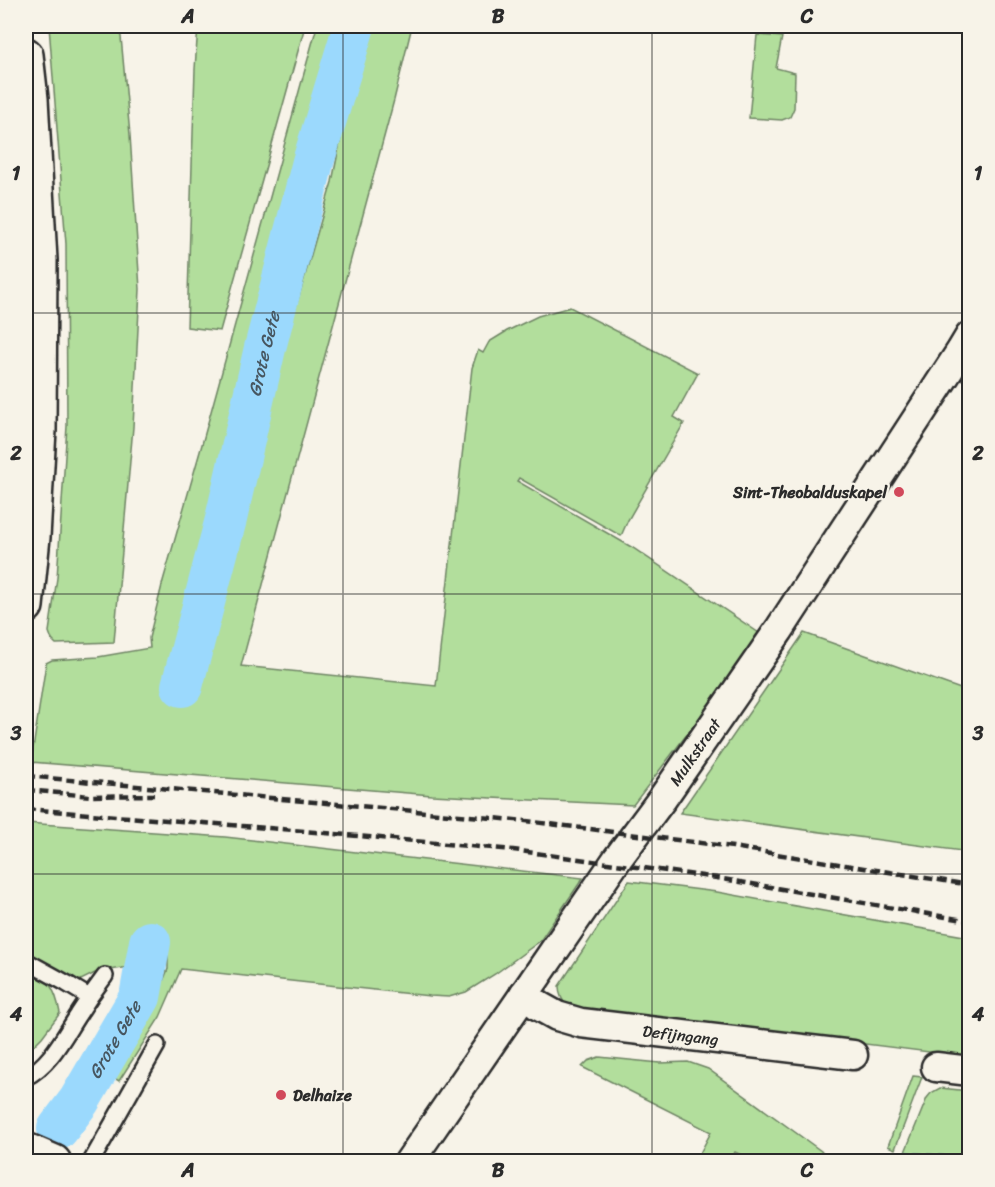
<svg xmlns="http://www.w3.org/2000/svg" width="995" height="1187" viewBox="0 0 995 1187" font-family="Sriracha,sans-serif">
	<rect width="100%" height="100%" fill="#f7f3e8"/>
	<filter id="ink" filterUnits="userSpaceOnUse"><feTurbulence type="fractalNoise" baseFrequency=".0167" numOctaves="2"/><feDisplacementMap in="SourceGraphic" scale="12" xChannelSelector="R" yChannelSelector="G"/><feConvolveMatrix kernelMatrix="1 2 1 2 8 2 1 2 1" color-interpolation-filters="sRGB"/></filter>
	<g filter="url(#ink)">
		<!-- green -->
		<g fill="#b2de9c" stroke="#6e8464" stroke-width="1.5">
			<path d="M 49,26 L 120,26 L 130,135 L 140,289 L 133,427 L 114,642 L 56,644 L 52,640 L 49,632 L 57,578 L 67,426 L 66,244 Z"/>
			<path d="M 198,26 L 305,26 L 220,331 L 187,327 L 195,69 Z"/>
			<path d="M 317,26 L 339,26 L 281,256 L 197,562 L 178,642 L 176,662 C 165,670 169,679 174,689 L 188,691 L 198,676 L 198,664 L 221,567 L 332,182 L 347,108 L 370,26 L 412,26 L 394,100 L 241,666 L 436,686 L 472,368 L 478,350 L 483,353 L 489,342 L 507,331 L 538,316 L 570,307 L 698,373 L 674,417 L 684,423 L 628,520 L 621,536 L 519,478 L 517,481 L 633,548 L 759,633 L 733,674 L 633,805 L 432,795 L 31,762 L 46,663 L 52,660 L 98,657 L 150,648 L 149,638 L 163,581 L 201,448 Z"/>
			<path d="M 757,35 L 782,37 L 776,68 L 795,73 L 794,108 L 790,117 L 782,120 L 749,118 Z"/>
			<path d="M 804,633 L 969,692 L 969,852 L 680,813 Z"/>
			<path d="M 26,823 L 225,837 L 583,878 L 540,941 L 495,974 L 466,992 L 449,997 L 430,996 L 181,969 L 160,1017 L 119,1081 L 106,1073 L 124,1047 L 149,1016 L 168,969 L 168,935 L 135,940 L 129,967 L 97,972 L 79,981 L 61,973 L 26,953 Z"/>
			<path d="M 629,881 L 717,892 L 969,937 L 969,1057 L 568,1007 C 562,1000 559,995 559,986 Z"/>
			<path d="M 26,967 C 49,980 55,986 60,1013 L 42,1037 L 26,1053 Z"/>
			<path d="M 599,1057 L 660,1063 L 688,1062 L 708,1069 L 821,1151 L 830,1161 L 754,1161 L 735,1152 L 730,1161 L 696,1161 L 711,1132 L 582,1067 L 588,1061 Z"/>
			<path d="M 913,1076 L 922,1077 L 895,1149 L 888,1146 Z"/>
			<path d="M 940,1088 L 969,1091 L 969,1158 L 905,1152 L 927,1098 L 931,1093 Z"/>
		</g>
		<!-- water -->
		<path fill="#9bd9fd" stroke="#6e93a9" stroke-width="1.5" d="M 905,1152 L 969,1158 L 969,1161 L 902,1161 Z"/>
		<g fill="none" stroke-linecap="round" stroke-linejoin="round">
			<!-- river -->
			<g stroke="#9bd9fd" stroke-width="42">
				<path id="s1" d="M 182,686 L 226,519 L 265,348 L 313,162 L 354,26"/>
				<path id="s2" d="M 58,1129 L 79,1101 L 140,997 L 150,942"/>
			</g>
			<!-- service casing -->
			<g stroke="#2b2b2b" stroke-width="20">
				<g id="service">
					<path d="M 26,961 L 66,983 L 89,997"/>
					<path d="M 26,1077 C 50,1065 63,1038 78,1015 C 86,1002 95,989 105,976"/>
					<path d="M 91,1162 L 157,1045"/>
				</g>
			</g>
			<!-- minor casing -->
			<g stroke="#2b2b2b" stroke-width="33">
				<g id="minor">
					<path id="s3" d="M 524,994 L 539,1006 L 557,1016 L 581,1023 L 853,1055"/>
					<path d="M 936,1067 L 970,1071"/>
					<path id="s4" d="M 409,1162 L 618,858 L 662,799 L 779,630 L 961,351 L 970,336"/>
				</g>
			</g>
			<!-- tertiary casing -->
			<g stroke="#2b2b2b" stroke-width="38">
				<path id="tertiary" d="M 26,1150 L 54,1162"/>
			</g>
			<!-- primary casing -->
			<g stroke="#2b2b2b" stroke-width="38">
				<path id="primary" d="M 26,55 L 31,99 L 40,260 L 39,430 L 33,537 L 26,606"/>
			</g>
			<!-- service -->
			<use href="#service" stroke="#f7f3e8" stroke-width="15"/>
			<!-- minor -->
			<use href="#minor" stroke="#f7f3e8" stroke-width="28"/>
			<!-- tertiary -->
			<use href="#tertiary" stroke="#f7f3e8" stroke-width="33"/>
			<!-- primary -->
			<use href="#primary" stroke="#f7f3e8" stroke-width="33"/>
			<!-- rail -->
			<g stroke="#2b2b2b" stroke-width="4.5" stroke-dasharray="9 4.5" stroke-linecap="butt">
				<path d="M 26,776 L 526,821 L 733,847 L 970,885"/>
				<path d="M 26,790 L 90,796 L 154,795"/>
				<path d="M 26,809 L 281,829 L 513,850 L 717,878 L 970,921"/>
			</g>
		</g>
	</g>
	<!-- grid -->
	<path fill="none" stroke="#2b2b2b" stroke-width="1.5" stroke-opacity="0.55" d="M 343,26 L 343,1162M 652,26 L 652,1162M 26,313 L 970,313M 26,594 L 970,594M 26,874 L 970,874"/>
	<!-- markers -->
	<g fill="#d1495b" stroke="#f7f3e8" stroke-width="2">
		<circle cx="899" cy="492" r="6"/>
		<circle cx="281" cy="1095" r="6"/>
	</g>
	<g text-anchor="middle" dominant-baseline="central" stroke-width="4.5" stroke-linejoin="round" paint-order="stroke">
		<!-- poi labels -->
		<g font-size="16" font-weight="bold" fill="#2b2b2b" stroke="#f7f3e8" text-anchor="end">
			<text x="887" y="492">Sint-Theobalduskapel</text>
			<text x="293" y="1095" text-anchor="start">Delhaize</text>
		</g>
		<!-- street labels -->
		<g font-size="16" fill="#2b2b2b" stroke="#f7f3e8">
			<text stroke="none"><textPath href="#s4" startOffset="500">Mulkstraat</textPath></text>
			<text stroke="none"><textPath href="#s3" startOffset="165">Defijngang</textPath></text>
		</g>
		<!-- water labels -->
		<g font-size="18" font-style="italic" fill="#475660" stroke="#f7f3e8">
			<text stroke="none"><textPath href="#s1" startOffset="342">Grote Gete</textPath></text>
			<text stroke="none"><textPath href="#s2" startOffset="106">Grote Gete</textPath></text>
		</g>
	</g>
	<!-- margin -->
	<rect width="995" height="1187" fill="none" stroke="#f7f3e8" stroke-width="66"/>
	<rect x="33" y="33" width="929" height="1121" fill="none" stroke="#2b2b2b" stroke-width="2"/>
	<g font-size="20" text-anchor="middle" font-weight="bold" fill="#2b2b2b">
		<text x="188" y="23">A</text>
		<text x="498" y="23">B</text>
		<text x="807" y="23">C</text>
		<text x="16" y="180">1</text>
		<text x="978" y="180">1</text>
		<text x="16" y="460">2</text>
		<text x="978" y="460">2</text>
		<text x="16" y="740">3</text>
		<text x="978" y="740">3</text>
		<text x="16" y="1021">4</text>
		<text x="978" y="1021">4</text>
		<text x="188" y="1177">A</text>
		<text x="498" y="1177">B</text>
		<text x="807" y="1177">C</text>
	</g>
</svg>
